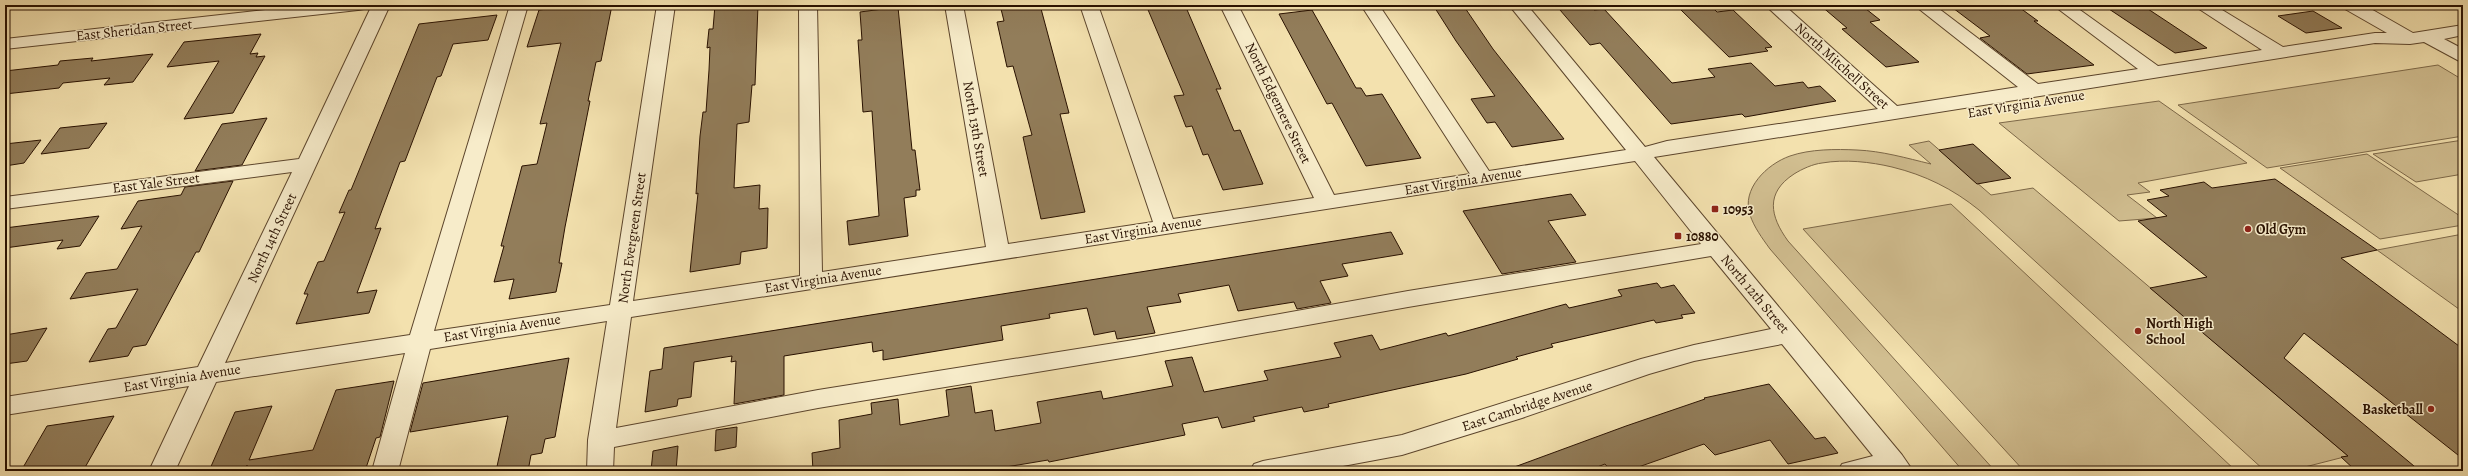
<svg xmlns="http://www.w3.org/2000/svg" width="2468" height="476" viewBox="0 0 2468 476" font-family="Alegreya,serif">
	<rect width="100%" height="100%" fill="#f3e1ae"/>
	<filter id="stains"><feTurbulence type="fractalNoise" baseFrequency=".005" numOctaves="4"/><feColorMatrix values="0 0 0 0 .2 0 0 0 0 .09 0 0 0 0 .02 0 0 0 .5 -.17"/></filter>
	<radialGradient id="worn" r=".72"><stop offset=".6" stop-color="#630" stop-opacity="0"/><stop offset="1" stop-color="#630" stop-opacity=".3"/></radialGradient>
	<!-- green -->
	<g fill="#d1be90" stroke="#7d6848">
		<path d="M 2438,65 L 2463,80 L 2463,136 L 2267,168 L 2178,105 Z"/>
		<path d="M 2159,101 L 2247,163 L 2138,183 L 2150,192 L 2127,195 L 2157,218 L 2119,221 L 1999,123 Z"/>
		<path d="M 2463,140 L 2463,174 L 2416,182 L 2373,154 Z"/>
		<path d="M 1929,141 L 1991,195 L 2033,188 L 2348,456 L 2297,469 L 2299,471 L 2265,471 L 1979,210 C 1953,189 1925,175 1892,167 C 1871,162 1845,159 1822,163 C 1813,164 1802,169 1794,174 C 1765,193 1770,216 1788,241 L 1995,471 L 1963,471 L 1770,249 C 1762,238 1754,227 1750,215 C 1741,189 1767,164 1790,156 C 1810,149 1836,149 1857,150 C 1882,151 1906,158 1931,164 L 1909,145 Z"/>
		<path d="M 2367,154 L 2463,218 L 2463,225 L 2380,239 L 2280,168 Z"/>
		<path d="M 1951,204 L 2236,471 L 2024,471 L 1803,229 Z"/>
		<path d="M 2463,234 L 2463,312 L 2377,250 Z"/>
	</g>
	<!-- building -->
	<g fill="#927d5a" stroke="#291100">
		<path d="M 583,5 L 612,5 L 601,61 L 596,62 L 588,101 L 590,101 L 565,227 L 559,263 L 562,263 L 556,292 L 509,299 L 514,279 L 494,282 L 504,246 L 501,246 L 522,166 L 537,164 L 547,123 L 540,124 L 561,43 L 527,47 L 539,10 Z"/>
		<path d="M 715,5 L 758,5 L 755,85 L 752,85 L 749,122 L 737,124 L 734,188 L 760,185 L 759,209 L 768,208 L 767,248 L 741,252 L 740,264 L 690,272 L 698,193 L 696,194 L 700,136 L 703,112 L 706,112 L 709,70 L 710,47 L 707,48 L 709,29 L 713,29 Z"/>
		<path d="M 1000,5 L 1040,5 L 1069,113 L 1060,114 L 1085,212 L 1041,219 L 1023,137 L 1032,135 L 1013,66 L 1007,67 L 997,22 L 1004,21 Z"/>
		<path d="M 1146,5 L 1185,5 L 1221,89 L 1216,89 L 1218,93 L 1234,131 L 1240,130 L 1263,184 L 1223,190 L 1208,154 L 1203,155 L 1192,126 L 1186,127 L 1174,96 L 1184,95 Z"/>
		<path d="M 1433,5 L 1463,5 L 1493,49 L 1564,139 L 1512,147 L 1495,122 L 1487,123 L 1471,99 L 1495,96 L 1456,41 Z"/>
		<path d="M 1590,5 L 1594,10 L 1604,9 L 1672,83 L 1715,77 L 1708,69 L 1751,63 L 1775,86 L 1803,82 L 1808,88 L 1820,86 L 1836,101 L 1745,117 L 1742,114 L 1671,124 L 1600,43 L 1590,45 L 1560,10 Z"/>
		<path d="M 1710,5 L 1717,12 L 1733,10 L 1772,47 L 1765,48 L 1768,51 L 1729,57 L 1680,9 Z"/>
		<path d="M 1820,5 L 1861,5 L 1880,20 L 1870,22 L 1919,62 L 1886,67 L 1842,29 L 1847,28 Z"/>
		<path d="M 1949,5 L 2016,5 L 2038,21 L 2034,21 L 2094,65 L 2027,74 L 1980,38 L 1990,36 Z"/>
		<path d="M 2103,5 L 2142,5 L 2207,48 L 2175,53 Z"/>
		<path d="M 898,7 L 912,150 L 915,150 L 920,190 L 916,190 L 916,196 L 904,198 L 908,236 L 849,245 L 847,221 L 879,216 L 872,111 L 863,112 L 858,40 L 862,40 L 860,12 Z"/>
		<path d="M 1312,10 L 1356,88 L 1361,88 L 1366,96 L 1382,94 L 1421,158 L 1366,166 L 1332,103 L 1327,104 L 1279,14 Z"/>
		<path d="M 2313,11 L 2342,28 L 2306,33 L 2278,16 Z"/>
		<path d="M 497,15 L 488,40 L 453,44 L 441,76 L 437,77 L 405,161 L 400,162 L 375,229 L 381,228 L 357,293 L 377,290 L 369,313 L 296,324 L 308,294 L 304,294 L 318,262 L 324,261 L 345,212 L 339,213 L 349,190 L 351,190 L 419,24 Z"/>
		<path d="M 261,34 L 250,54 L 258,53 L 256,57 L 265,56 L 233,113 L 184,119 L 219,61 L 167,67 L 184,42 Z"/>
		<path d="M 153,54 L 133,82 L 104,85 L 110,78 L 63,83 L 59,88 L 5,94 L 5,71 L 58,65 L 60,61 L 93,58 L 91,61 Z"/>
		<path d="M 267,118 L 242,165 L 195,171 L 222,124 Z"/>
		<path d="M 107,123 L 89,148 L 41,154 L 60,128 Z"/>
		<path d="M 41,140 L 24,163 L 5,166 L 5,144 Z"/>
		<path d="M 1973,144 L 2011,178 L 1977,184 L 1939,150 Z"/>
		<path d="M 2275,179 L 2377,250 L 2341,258 L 2463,349 L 2463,459 L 2304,333 L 2284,358 L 2420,471 L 2356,471 L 2341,457 L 2348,456 L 2150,288 L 2207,277 L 2138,221 L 2167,216 L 2147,200 L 2169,196 L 2160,190 L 2204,182 L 2212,188 Z"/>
		<path d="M 233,181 L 199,252 L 196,252 L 146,345 L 133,347 L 128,356 L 89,362 L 108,329 L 116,328 L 138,289 L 70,299 L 86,273 L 117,269 L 142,226 L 121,229 L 138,201 L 181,195 L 185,187 Z"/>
		<path d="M 1571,194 L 1586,215 L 1548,221 L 1576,262 L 1502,274 L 1463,211 Z"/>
		<path d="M 99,216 L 80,246 L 57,249 L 63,240 L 5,248 L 5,228 Z"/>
		<path d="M 1391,232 L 1403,254 L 1342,264 L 1348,276 L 1320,281 L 1331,303 L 1297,309 L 1294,302 L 1238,311 L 1229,285 L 1178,294 L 1181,302 L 1147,307 L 1155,333 L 1117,339 L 1115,331 L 1094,335 L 1087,308 L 1049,314 L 1050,318 L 1001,326 L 1003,340 L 883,360 L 883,350 L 873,352 L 872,342 L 784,356 L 784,395 L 734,404 L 736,361 L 731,362 L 732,356 L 694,362 L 691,397 L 678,399 L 677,406 L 645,412 L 650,371 L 662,369 L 664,348 Z"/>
		<path d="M 1657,283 L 1661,288 L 1674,285 L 1695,313 L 1681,315 L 1683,318 L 1656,323 L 1654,320 L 1551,344 L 1553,347 L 1516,357 L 1518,359 L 1466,374 L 1328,404 L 1329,407 L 1304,412 L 1302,407 L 1253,417 L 1255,421 L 1222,428 L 1218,417 L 1182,424 L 1185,435 L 1049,462 L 1048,460 L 1000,468 L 977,471 L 813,471 L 812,453 L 840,448 L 839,420 L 872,414 L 871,403 L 898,399 L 900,425 L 949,416 L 946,390 L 971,386 L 975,413 L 992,410 L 995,431 L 1041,423 L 1037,402 L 1101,391 L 1103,399 L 1173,386 L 1165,361 L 1192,357 L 1204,392 L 1268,380 L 1264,371 L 1341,357 L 1334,343 L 1372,335 L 1380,350 L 1446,333 L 1448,336 L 1566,304 L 1569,308 L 1622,296 L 1618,290 Z"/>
		<path d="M 47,328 L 27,361 L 5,364 L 5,335 Z"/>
		<path d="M 569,358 L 555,437 L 545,439 L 542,453 L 531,455 L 528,471 L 496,471 L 508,416 L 410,432 L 423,383 Z"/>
		<path d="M 394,381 L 380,437 L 376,438 L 365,471 L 248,471 L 247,465 L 245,471 L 209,471 L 235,412 L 272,406 L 249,460 L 313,450 L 336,390 Z"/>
		<path d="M 1769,384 L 1815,439 L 1825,437 L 1838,453 L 1788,464 L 1770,440 L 1715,455 L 1704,444 L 1627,471 L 1611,471 L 1605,464 L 1587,471 L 1510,471 L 1509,469 L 1626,426 L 1705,399 L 1704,398 Z"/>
		<path d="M 114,416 L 83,471 L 21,471 L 47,426 Z"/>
		<path d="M 737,427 L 736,447 L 715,451 L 716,430 Z"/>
		<path d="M 678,446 L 676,471 L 651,471 L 653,451 Z"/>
	</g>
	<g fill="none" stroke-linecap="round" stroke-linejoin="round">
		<!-- minor casing -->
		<g stroke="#5c452c" stroke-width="2">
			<g id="minor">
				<path d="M 310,5 L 367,5 L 364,9 L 358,10 L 5,49 L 5,39 Z"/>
				<path d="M 372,5 L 390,5 L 225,363 L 410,335 L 510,5 L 528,5 L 434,331 L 610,305 L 657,5 L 675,5 L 633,301 L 800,276 L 799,5 L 817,5 L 822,272 L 986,247 L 945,5 L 963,5 L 1008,244 L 1153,222 L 1080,5 L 1098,5 L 1173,219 L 1314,198 L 1220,5 L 1238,5 L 1334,195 L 1470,174 L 1361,5 L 1379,5 L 1489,171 L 1626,150 L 1509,5 L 1527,5 L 1645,147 L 1667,141 L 1878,109 L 1765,5 L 1784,5 L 1897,106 L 2018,87 L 1914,5 L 1934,5 L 2038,84 L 2138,69 L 2053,5 L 2073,5 L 2158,66 L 2262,50 L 2193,5 L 2214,5 L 2283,47 L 2375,33 L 2387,33 L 2345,9 L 2342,5 L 2364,5 L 2413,33 L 2463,25 L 2463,35 L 2444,39 L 2463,49 L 2463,63 L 2424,42 L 2410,44 L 2375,43 L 1654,157 L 1902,455 L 1913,471 L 1838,471 L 1842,464 L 1873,456 L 1782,344 L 1694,361 L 1649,374 L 1522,418 L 1402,455 L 1316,471 L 1250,471 L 1254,464 L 1263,461 L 1402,435 L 1641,359 L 1694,345 L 1771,329 L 1711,256 L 1408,307 L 1140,355 L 818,408 L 614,447 L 613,471 L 587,471 L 588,440 L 607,321 L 430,349 L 398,471 L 372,471 L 405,353 L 216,382 L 175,471 L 149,471 L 189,386 L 5,415 L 5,397 L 198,367 L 292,172 L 5,209 L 5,197 L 299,159 ZM 1635,161 L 1701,244 L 1408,291 L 1140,339 L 818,390 L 616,428 L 631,317 Z"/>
			</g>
		</g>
		<!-- minor -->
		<use href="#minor" fill="#f7ecca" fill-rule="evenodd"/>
	</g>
	<!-- markers -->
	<g fill="#8f2418" stroke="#f7ecca" stroke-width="1.5">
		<rect x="1711" y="205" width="8" height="8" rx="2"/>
		<circle cx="2248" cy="229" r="4"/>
		<rect x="1674" y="232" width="8" height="8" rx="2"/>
		<circle cx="2138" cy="331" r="4"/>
		<circle cx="2431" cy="409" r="4"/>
	</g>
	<g text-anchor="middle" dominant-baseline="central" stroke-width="3" stroke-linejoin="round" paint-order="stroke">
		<!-- street labels -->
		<g font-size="14" fill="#291100" stroke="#f7ecca">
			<text transform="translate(134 30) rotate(-6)">East Sheridan Street</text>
			<text transform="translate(1842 66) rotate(42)">North Mitchell Street</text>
			<text transform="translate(1278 103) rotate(64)">North Edgemere Street</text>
			<text transform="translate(2026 104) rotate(-9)">East Virginia Avenue</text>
			<text transform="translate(976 129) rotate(80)">North 13th Street</text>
			<text transform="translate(1463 181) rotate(-9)">East Virginia Avenue</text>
			<text transform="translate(156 183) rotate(-7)">East Yale Street</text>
			<text transform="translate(1143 230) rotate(-9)">East Virginia Avenue</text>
			<text transform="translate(272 238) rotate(-65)">North 14th Street</text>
			<text transform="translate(632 238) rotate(-82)">North Evergreen Street</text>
			<text transform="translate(823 279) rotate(-9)">East Virginia Avenue</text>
			<text transform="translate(1755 294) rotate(50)">North 12th Street</text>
			<text transform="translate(502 328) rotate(-9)">East Virginia Avenue</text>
			<text transform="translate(182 378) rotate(-9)">East Virginia Avenue</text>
			<text transform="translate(1527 406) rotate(-18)">East Cambridge Avenue</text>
		</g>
		<!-- poi labels -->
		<g font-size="14" font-weight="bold" fill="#291100" stroke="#f7ecca" text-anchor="start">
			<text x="1723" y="209">10953</text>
			<text x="2256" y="229">Old Gym</text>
			<text x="1686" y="236">10880</text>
			<text x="2146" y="323">North High<tspan x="2146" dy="16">School</tspan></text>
			<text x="2423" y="409" text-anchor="end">Basketball</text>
		</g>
	</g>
	<!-- margin -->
	<rect width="2468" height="476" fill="none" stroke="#f3e1ae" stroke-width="20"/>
	<rect x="6" y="6" width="2456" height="464" fill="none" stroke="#291100" stroke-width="2"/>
	<rect x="10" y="10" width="2448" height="456" fill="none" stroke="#291100"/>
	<rect width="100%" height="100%" filter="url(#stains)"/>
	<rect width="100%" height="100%" fill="url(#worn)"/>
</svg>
